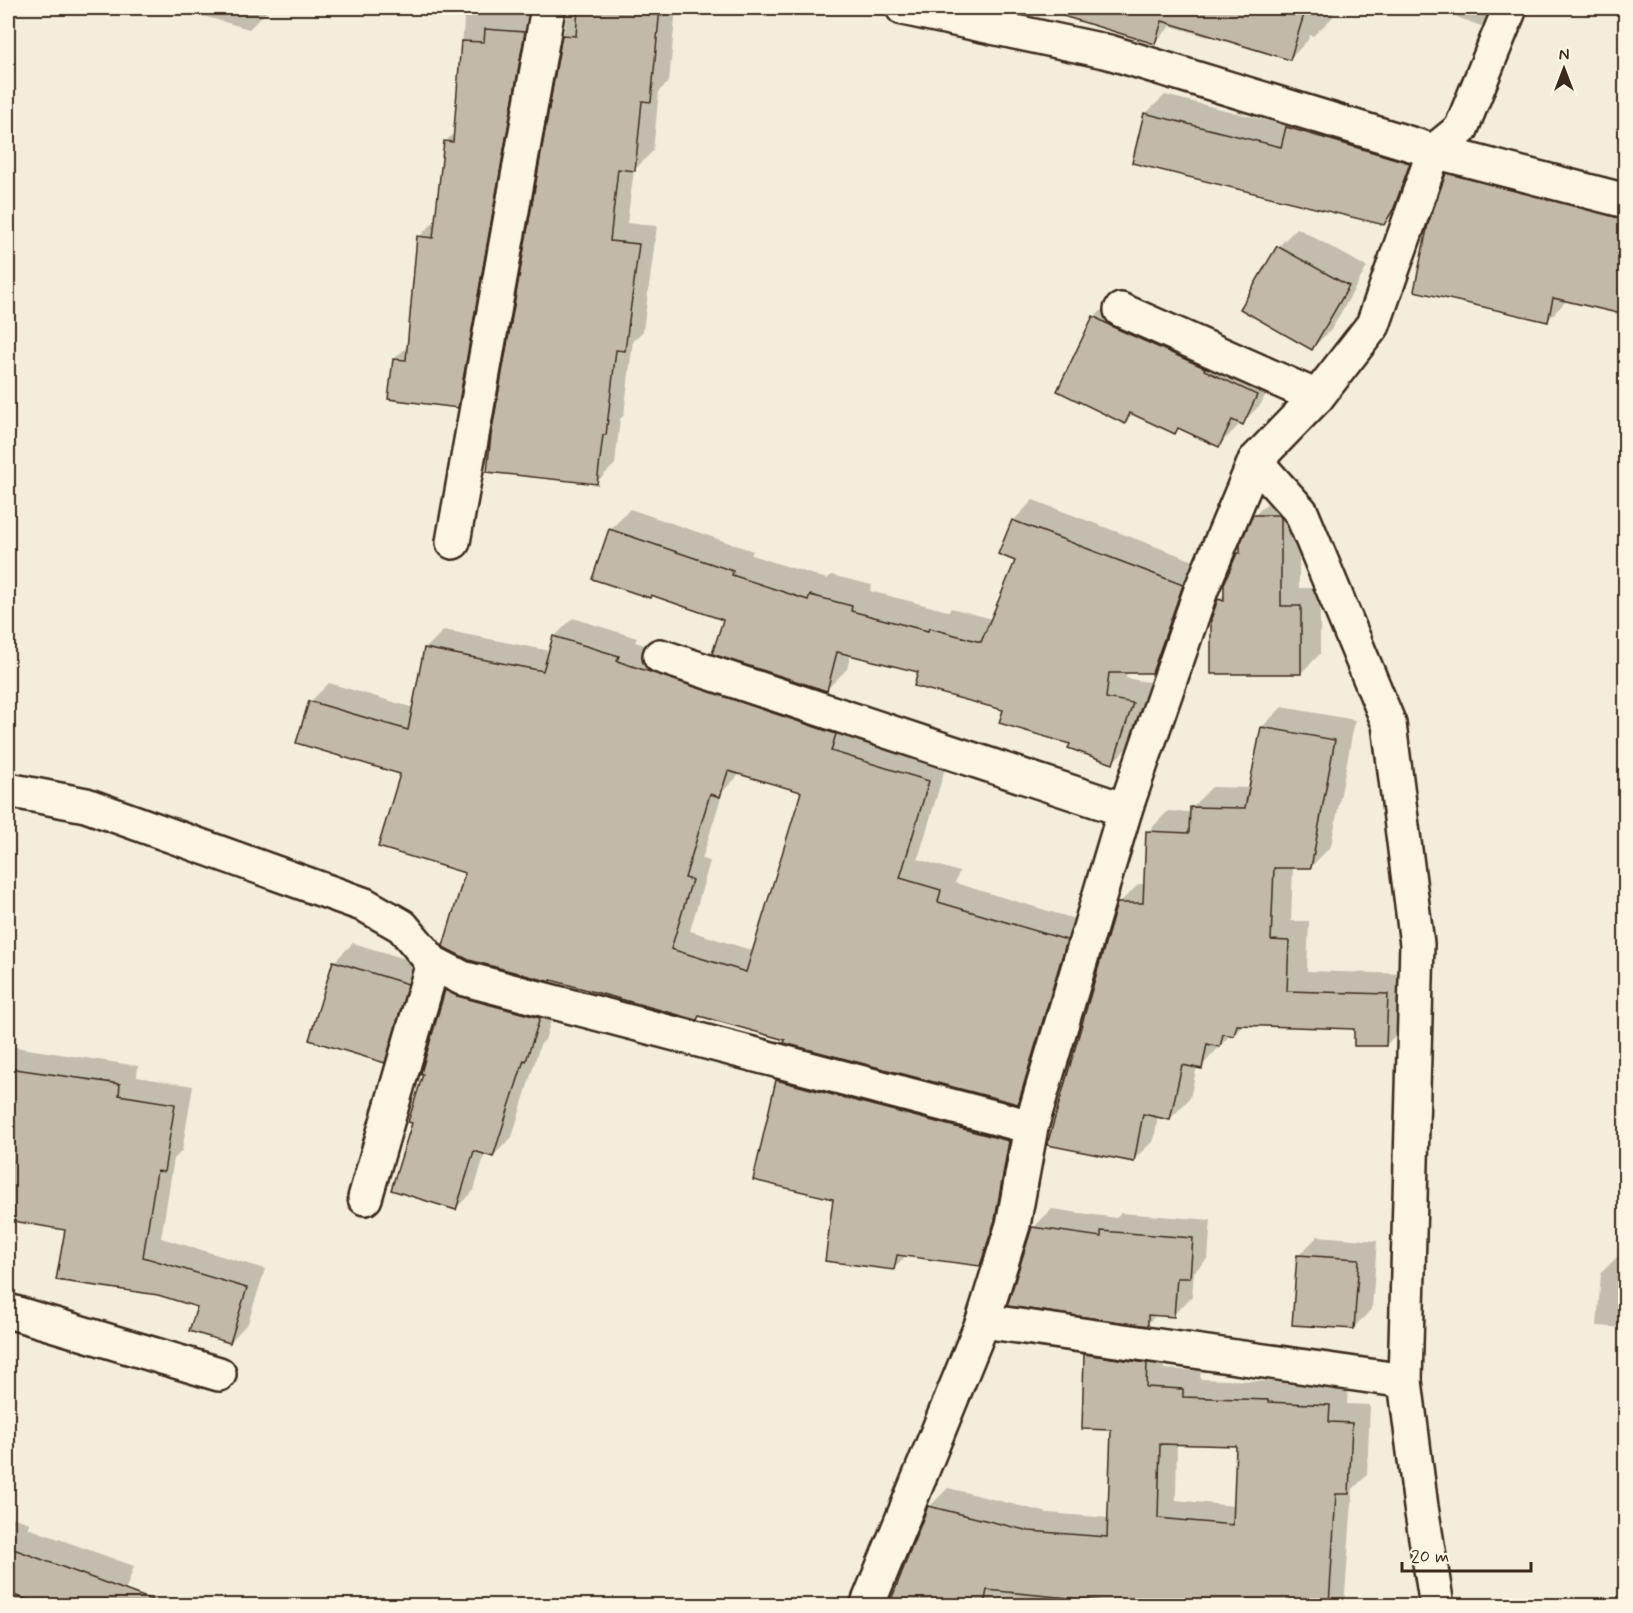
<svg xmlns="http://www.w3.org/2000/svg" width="1633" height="1613" viewBox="0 0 1633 1613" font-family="Mynerve,sans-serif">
	<rect width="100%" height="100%" fill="#f4eddd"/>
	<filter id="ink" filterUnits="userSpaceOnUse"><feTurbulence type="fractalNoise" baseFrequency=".0167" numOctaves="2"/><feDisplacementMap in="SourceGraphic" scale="12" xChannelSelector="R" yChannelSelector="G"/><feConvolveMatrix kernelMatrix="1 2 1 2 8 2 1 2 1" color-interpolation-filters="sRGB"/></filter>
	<g filter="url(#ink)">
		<!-- shadow -->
		<g fill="#0003" fill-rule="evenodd">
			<path d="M 175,8 L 270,8 L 249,29 Z"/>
			<path d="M 465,8 L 543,8 L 476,388 L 457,406 L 394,359 L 409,345 L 419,237 L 437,219 L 445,142 L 455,132 Z"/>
			<path d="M 568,8 L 676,8 L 669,82 L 659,91 L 653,151 L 634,170 L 627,223 L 657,226 L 643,331 L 633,341 L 624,415 L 620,419 L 615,464 L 597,482 L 493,435 Z"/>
			<path d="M 1105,8 L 1335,8 L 1332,18 L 1313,36 L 1310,35 L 1308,40 L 1290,59 L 1211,34 L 1208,37 L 1171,26 L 1155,42 L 1120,12 Z"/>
			<path d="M 1460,8 L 1500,8 L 1481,26 L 1457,17 Z"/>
			<path d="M 1165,95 L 1289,126 L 1306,109 L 1428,144 L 1403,204 L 1384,223 L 1134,162 L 1146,113 Z"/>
			<path d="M 1466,155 L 1626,197 L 1626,314 L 1567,300 L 1547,321 L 1447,174 Z"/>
			<path d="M 1297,228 L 1367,267 L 1331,330 L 1312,348 L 1242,309 L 1278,247 Z"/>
			<path d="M 1113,298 L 1275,376 L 1261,404 L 1242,423 L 1240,422 L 1238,426 L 1219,445 L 1179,428 L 1175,432 L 1133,413 L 1125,422 L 1059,390 L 1095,317 Z"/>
			<path d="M 1273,497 L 1299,498 L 1299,588 L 1320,588 L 1320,654 L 1301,673 L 1219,600 L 1225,593 L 1238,554 L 1242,550 L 1254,516 Z"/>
			<path d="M 1033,500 L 1202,564 L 1172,651 L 1152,672 L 1127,671 L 1126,678 L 1153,683 L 1133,742 L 1113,762 L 1005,709 L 919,671 L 851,654 L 847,669 L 826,690 L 725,619 L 610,530 L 630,509 L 753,551 L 751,555 L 827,579 L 831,575 L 872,585 L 870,591 L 948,611 L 951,608 L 992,619 L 1017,560 L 1013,521 Z"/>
			<path d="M 573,618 L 637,638 L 635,642 L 854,716 L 947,762 L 918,859 L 959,872 L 955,883 L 1085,922 L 1036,1084 L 1018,1103 L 701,1015 L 697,1019 L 467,872 L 402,773 L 310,702 L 329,683 L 414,708 L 425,649 L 444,630 L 550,651 L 554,637 ZM 739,772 L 803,791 L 754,951 L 690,931 L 710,861 L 702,859 L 723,791 L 738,776 Z"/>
			<path d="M 1282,707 L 1355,720 L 1331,846 L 1311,867 L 1293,867 L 1291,921 L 1309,921 L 1307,971 L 1408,974 L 1406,1025 L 1386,1045 L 1356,1028 L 1245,1023 L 1234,1035 L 1231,1034 L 1201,1067 L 1197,1066 L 1190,1098 L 1170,1119 L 1158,1116 L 1154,1140 L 1133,1160 L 1118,904 L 1139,884 L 1145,884 L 1148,832 L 1168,811 L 1191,812 L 1192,807 L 1212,787 L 1251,788 L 1262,727 Z"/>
			<path d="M 353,943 L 425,965 L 403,1042 L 384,1061 L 334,962 Z"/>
			<path d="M 465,972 L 558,999 L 545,1040 L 540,1045 L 512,1137 L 493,1156 L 485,1153 L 474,1190 L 455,1209 L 413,1121 L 446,991 Z"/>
			<path d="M 8,1046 L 138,1066 L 137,1077 L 193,1086 L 182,1151 L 174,1159 L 161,1238 L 265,1269 L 248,1323 L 230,1342 L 199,1306 L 66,1229 L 8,1219 Z"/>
			<path d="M 799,1058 L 1030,1119 L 1002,1242 L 980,1265 L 907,1255 L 894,1268 L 835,1197 L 777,1080 Z"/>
			<path d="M 1052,1209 L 1116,1218 L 1121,1213 L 1211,1220 L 1208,1258 L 1194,1272 L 1192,1297 L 1173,1315 L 1157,1314 L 1147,1324 L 1033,1228 Z"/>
			<path d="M 1318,1236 L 1377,1241 L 1372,1309 L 1353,1328 L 1299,1255 Z"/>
			<path d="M 1620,1254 L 1626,1254 L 1626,1328 L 1597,1326 L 1601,1273 Z"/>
			<path d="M 1104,1337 L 1164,1345 L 1164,1369 L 1201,1371 L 1200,1379 L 1286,1382 L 1286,1384 L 1348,1387 L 1347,1404 L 1370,1405 L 1367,1475 L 1353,1489 L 1344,1606 L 906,1606 L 929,1507 L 948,1488 L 1048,1513 L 1109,1518 L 1112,1428 L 1086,1355 ZM 1177,1443 L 1238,1444 L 1235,1506 L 1176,1500 Z"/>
			<path d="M 8,1516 L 30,1523 L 28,1528 L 134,1566 L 120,1606 L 8,1606 Z"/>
		</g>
		<!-- building -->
		<g fill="#c3b9aa" stroke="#3b2a1e" stroke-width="1.5" fill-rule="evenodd">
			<path d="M 578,8 L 660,8 L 651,102 L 642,101 L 635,171 L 618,169 L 610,241 L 639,244 L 625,351 L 616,350 L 606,435 L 603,435 L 597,484 L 487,472 L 491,435 L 562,35 L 576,36 Z"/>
			<path d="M 1065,8 L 1306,8 L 1290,60 L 1162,21 L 1155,44 L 1063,16 Z"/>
			<path d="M 485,29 L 525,32 L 458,408 L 388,399 L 393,359 L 406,360 L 417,236 L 433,238 L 444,141 L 453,142 L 461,41 L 484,42 Z"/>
			<path d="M 1144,113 L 1281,147 L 1286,127 L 1410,163 L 1394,208 L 1384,225 L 1132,163 Z"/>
			<path d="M 1446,173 L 1626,219 L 1626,315 L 1553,298 L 1548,322 L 1414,291 L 1428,224 Z"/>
			<path d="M 1277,246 L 1349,286 L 1312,350 L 1240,309 Z"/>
			<path d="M 1093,316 L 1113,327 L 1205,368 L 1204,370 L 1257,395 L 1243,425 L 1232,420 L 1219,447 L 1178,428 L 1175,434 L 1130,413 L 1125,424 L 1057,391 Z"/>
			<path d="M 1253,515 L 1279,515 L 1281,518 L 1281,606 L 1301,606 L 1301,674 L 1211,674 L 1211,619 L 1218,599 L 1224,601 L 1224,584 L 1237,553 L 1240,553 L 1240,544 Z"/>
			<path d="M 1012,520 L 1183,585 L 1152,673 L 1109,673 L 1106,698 L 1133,703 L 1113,764 L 1068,748 L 1070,744 L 999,723 L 1003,710 L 914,686 L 918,672 L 837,652 L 827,691 L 712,654 L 723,620 L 651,595 L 650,598 L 592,579 L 609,529 L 733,571 L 732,575 L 808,600 L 810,595 L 852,606 L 851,611 L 928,631 L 929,628 L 981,642 L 1015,561 L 998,554 Z"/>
			<path d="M 553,636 L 619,656 L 617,661 L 836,734 L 831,751 L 929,781 L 900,878 L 941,890 L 938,902 L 1067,940 L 1018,1104 L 784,1043 L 785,1040 L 699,1016 L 697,1020 L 551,980 L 551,982 L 469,960 L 445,948 L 443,946 L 465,873 L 378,847 L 400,774 L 296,743 L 309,701 L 408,730 L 424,648 L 543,671 ZM 728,771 L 801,792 L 746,972 L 671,949 L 692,880 L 685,878 L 710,794 L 720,797 Z"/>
			<path d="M 1261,727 L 1335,740 L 1311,868 L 1274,868 L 1271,940 L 1289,941 L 1287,991 L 1388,994 L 1386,1046 L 1354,1046 L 1354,1029 L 1237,1025 L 1234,1036 L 1223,1034 L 1220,1047 L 1207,1044 L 1202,1069 L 1182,1065 L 1170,1120 L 1143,1114 L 1134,1162 L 1047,1145 L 1117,903 L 1143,903 L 1146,831 L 1189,833 L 1190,807 L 1245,808 Z"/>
			<path d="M 333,961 L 408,984 L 385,1063 L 309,1040 Z"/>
			<path d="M 445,990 L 457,996 L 540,1018 L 526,1061 L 524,1060 L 493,1157 L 474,1151 L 456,1210 L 391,1190 L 412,1123 L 408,1122 L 423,1074 L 421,1073 Z"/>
			<path d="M 8,1068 L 120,1084 L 119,1095 L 175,1104 L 164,1172 L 157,1171 L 143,1257 L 247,1288 L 230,1343 L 189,1331 L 197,1307 L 158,1295 L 56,1280 L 65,1230 L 8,1220 Z"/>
			<path d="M 776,1080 L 1009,1141 L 995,1220 L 980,1266 L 897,1255 L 894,1270 L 825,1261 L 833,1199 L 753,1180 Z"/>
			<path d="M 1032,1227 L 1101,1237 L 1101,1231 L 1193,1238 L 1190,1278 L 1177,1278 L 1174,1317 L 1148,1315 L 1148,1326 L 1007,1306 Z"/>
			<path d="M 1297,1255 L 1359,1259 L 1354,1329 L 1292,1325 Z"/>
			<path d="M 1084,1354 L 1147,1363 L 1146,1387 L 1183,1389 L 1183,1397 L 1268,1400 L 1268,1402 L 1330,1405 L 1329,1422 L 1352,1423 L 1349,1494 L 1336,1494 L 1329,1605 L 1099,1605 L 1099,1601 L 987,1590 L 984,1605 L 914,1605 L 891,1600 L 928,1506 L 1029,1531 L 1107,1537 L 1111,1430 L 1082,1429 ZM 1160,1444 L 1236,1446 L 1233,1525 L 1158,1518 Z"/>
			<path d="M 8,1547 L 155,1601 L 154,1605 L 42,1605 L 8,1593 Z"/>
		</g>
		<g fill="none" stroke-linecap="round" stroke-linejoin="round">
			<!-- minor casing -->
			<g stroke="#3b2a1e" stroke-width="38">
				<g id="minor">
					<path d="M 903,8 L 1109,52 L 1434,151 L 1626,201"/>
					<path d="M 1121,310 L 1317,397"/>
					<path d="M 1255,461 L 1301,512 L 1389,724 L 1417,944 L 1405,1381 L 1421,1507 L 1437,1606"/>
					<path d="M 453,542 L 548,8"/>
					<path d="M 660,656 L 1125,810"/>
					<path d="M 8,790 L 86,805 L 365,905 L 402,926 L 433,963 L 462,978 L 1031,1127"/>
					<path d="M 365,1198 L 433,963"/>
					<path d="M 8,1311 L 219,1374"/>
					<path d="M 983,1321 L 1405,1381"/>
					<path d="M 867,1606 L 983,1321 L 1013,1225 L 1031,1127 L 1125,810 L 1201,590 L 1255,461 L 1317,397 L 1373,325 L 1434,151 L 1461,129 L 1510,8"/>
				</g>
			</g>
			<!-- minor -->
			<use href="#minor" stroke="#fcf5e5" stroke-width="33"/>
		</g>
	</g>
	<!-- margin -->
	<rect width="1633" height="1613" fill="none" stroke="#fcf5e5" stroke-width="30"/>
	<rect x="15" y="15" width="1603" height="1583" fill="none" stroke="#3b2a1e" stroke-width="2" filter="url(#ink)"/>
	<!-- north arrow -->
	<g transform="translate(1564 69)" stroke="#fcf5e5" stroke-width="4.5" paint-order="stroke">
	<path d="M0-4.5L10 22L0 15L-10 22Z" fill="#3b2a1e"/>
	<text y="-9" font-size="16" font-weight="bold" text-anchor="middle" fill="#3b2a1e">N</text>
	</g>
	<!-- scale -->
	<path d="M1402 1562v9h129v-9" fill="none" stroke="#3b2a1e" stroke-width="3"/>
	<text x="1411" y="1562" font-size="18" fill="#3b2a1e" stroke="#fcf5e5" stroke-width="4.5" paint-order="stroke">20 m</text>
</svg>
